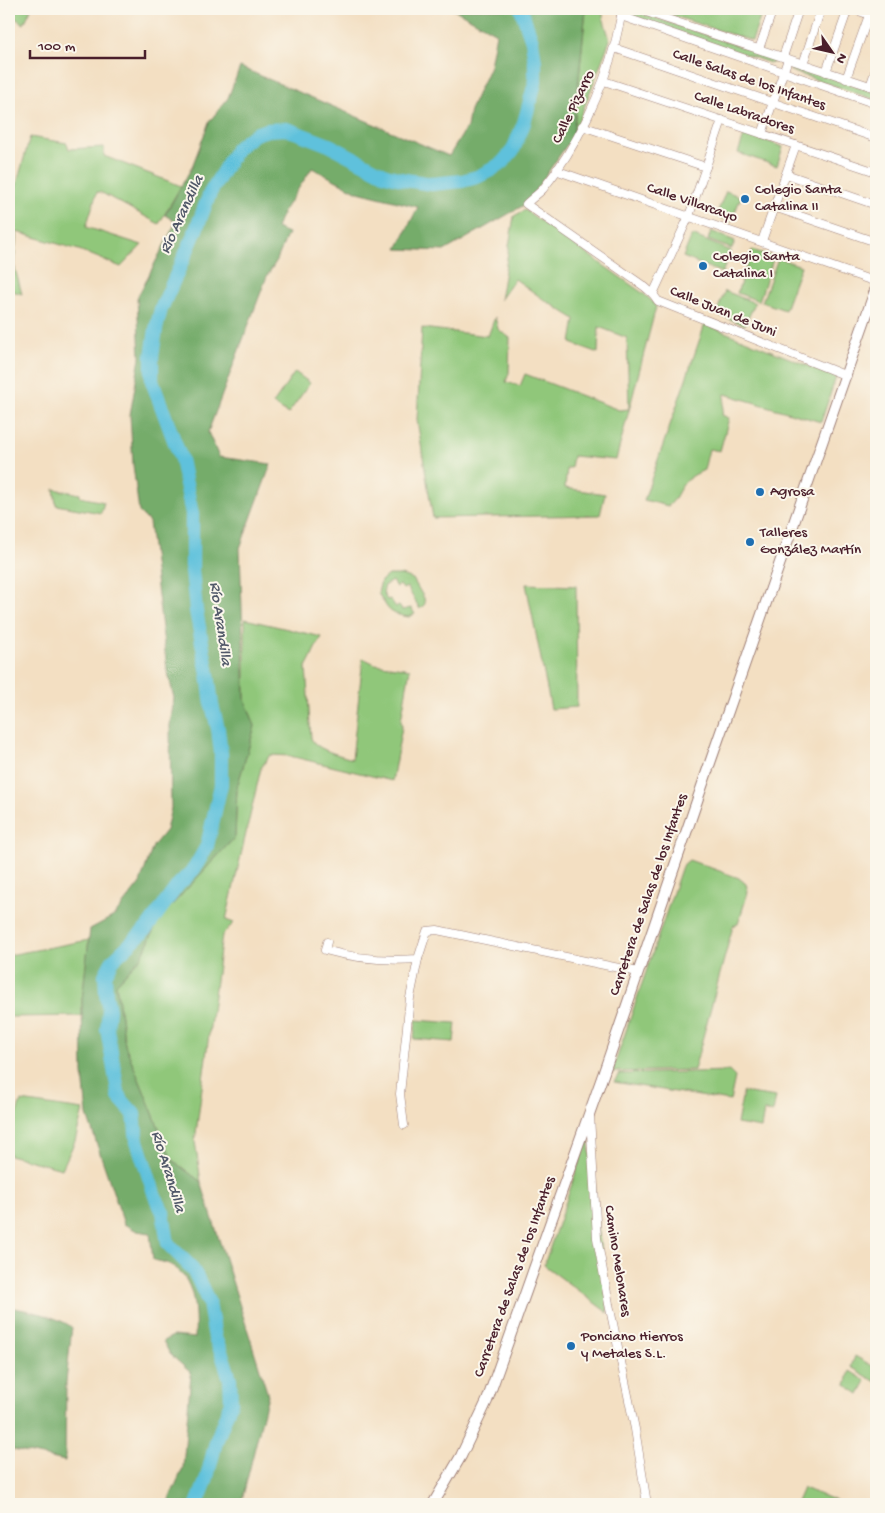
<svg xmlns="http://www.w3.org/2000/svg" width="885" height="1513" viewBox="0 0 885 1513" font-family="'Gochi Hand',sans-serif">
	<rect width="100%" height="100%" fill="#fbf7ec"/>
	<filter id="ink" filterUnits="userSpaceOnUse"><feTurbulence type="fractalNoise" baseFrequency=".02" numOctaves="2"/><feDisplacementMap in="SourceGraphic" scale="10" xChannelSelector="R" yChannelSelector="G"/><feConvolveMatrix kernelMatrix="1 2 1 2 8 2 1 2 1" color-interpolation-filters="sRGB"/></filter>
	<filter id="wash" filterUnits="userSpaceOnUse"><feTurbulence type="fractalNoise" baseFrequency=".0096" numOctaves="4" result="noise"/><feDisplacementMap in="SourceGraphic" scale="20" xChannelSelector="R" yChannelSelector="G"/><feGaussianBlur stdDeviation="1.12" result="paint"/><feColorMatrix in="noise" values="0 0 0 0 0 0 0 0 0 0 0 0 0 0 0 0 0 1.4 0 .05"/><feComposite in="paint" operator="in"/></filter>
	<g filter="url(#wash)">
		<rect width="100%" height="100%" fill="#f3dfc2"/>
		<!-- green -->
		<g fill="#90c77a" stroke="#6d7352">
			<path d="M 9,9 L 31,9 L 24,24 L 9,14 Z"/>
			<path d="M 586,9 L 603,9 L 603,17 L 610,40 L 573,136 Z"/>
			<path d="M 652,9 L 763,9 L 752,41 Z"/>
			<path d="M 635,11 L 774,58 L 774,61 L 773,63 L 770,63 L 633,16 L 633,12 Z"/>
			<path d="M 791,64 L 876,93 L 876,100 L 791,71 L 789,67 Z"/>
			<path d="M 745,133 L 783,147 L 777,166 L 738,153 Z"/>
			<path d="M 30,137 L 67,143 L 69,149 L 104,147 L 104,156 L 181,186 L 159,224 L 102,193 L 97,192 L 86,227 L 142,245 L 121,267 L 79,250 L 17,232 L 14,265 L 22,294 L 9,290 L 9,217 L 13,216 L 13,203 L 9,202 L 9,190 L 15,190 Z"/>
			<path d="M 726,191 L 741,197 L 731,222 L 716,216 Z"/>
			<path d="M 525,210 L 644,294 L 652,301 L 656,307 L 616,460 L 573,456 L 571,468 L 567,468 L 565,488 L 605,494 L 600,515 L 433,518 L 417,420 L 422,328 L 488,336 L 495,317 L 498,329 L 510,338 L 509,373 L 506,382 L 520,386 L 525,374 L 619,410 L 629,409 L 627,338 L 599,327 L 598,353 L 571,343 L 575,319 L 543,299 L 515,279 L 500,300 L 514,216 Z"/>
			<path d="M 711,231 L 735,241 L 732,249 L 708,240 Z"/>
			<path d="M 692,235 L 731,251 L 722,273 L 683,257 Z"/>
			<path d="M 752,250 L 774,257 L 759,301 L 737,293 Z"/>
			<path d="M 778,258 L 801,266 L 785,310 L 762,302 Z"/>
			<path d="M 725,291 L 755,303 L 745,325 L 716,314 Z"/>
			<path d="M 705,324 L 836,377 L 821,422 L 725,394 L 722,415 L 729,418 L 720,451 L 709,449 L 704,470 C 696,474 687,478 682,486 C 677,493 675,501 668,506 L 644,500 Z"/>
			<path d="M 295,372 L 310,383 L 288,414 L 273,404 Z"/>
			<path d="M 54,489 L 80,494 L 80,497 L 104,502 L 101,513 L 56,505 Z"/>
			<path d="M 388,575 L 401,575 L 413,579 L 424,598 L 425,604 L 420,609 L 407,587 L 403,589 L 400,585 L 396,587 L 392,581 L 385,585 L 383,593 L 387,600 L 390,599 L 396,607 L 399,606 L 402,610 L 411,608 L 415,614 L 409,617 C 388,614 389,610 378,593 L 381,581 Z"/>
			<path d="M 526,584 L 576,586 L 577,707 L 551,709 Z"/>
			<path d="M 245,619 L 322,637 C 315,646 312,657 306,667 L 311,738 C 316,750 340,755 352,759 L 363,658 L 375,664 L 410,669 L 401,721 L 402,727 L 392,781 L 290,756 L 270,755 L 261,768 L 226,920 L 234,923 L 222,935 L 195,1141 L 201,1182 L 172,1160 L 125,1045 L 116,984 L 142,956 L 159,919 L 235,837 L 237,787 L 255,726 L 245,700 Z"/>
			<path d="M 689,860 L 739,878 L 746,884 L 748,892 L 738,924 L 733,926 L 694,1070 L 612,1072 L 682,866 Z"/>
			<path d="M 89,940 L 82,1000 L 82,1016 L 9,1017 L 9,955 Z"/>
			<path d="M 416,1020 L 456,1023 L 454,1042 L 414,1039 Z"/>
			<path d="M 729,1071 L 735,1077 L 730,1101 L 614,1082 L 619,1074 Z"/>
			<path d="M 743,1092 L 776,1097 L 773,1112 L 764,1111 L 761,1128 L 737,1124 Z"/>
			<path d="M 21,1101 L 83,1110 L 75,1141 L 62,1169 L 9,1155 L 9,1136 Z"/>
			<path d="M 587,1140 L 589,1143 L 608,1313 L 544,1265 Z"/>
			<path d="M 855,1356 L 876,1368 L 876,1382 L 851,1367 Z"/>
			<path d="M 850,1371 L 866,1381 L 859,1394 L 846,1385 Z"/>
			<path d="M 803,1488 L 844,1504 L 796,1504 Z"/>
		</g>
		<!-- forest -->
		<g fill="#74ac6a" stroke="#5f664a">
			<path d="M 453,9 L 586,9 L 573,136 L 526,204 L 444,251 L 397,249 L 418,207 L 358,192 L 312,168 L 283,212 L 276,228 L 288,233 L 277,260 L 267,276 L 208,432 L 219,457 L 271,464 L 240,548 L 245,700 L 255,726 L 237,787 L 235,837 L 159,919 L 142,956 L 116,984 L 125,1045 L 172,1160 L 201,1182 L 268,1395 L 241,1504 L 167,1504 L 183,1468 L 191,1373 L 170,1354 L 163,1341 L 173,1336 L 195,1338 C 196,1312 196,1277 169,1264 C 164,1262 158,1261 153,1260 L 150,1233 L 137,1231 L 124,1224 L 87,1115 L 83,1074 L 82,1000 L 90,929 L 114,916 L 140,883 L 153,846 L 166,830 L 171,808 L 170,725 L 174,698 L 167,669 L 149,522 L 139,512 L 133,465 L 130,415 L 140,358 L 137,298 L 176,222 L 165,215 L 192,167 L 209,122 L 228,98 L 240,67 L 449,156 L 467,127 L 470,110 L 490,66 L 496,33 Z"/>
			<path d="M 9,1307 C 30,1311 54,1315 72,1327 L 66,1382 L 65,1461 L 9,1449 Z"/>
		</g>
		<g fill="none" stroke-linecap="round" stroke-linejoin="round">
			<!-- river -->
			<path stroke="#5ec1dc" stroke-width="14" d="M 197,1504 L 206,1481 L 216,1442 L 231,1402 L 230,1379 L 222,1354 L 215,1338 L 209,1303 L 197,1277 L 191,1267 L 168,1244 L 163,1212 L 155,1196 L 137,1141 L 134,1114 L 119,1097 L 107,1029 L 109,1010 L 106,994 L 105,975 L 113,960 L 147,928 L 178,885 L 194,869 L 207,846 L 221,785 L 221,753 L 218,729 L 212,705 L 208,674 L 196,611 L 192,570 L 192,514 L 181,459 L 152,381 L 152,357 L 156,329 L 161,309 L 194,235 L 210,193 L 237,148 L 255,134 L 267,130 L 286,129 L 295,132 L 329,145 L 386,175 L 405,180 L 432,184 L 462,181 L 477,177 L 491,170 L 503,162 L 513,150 L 524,123 L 535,83 L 535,62 L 532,41 L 521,9"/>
		</g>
	</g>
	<g filter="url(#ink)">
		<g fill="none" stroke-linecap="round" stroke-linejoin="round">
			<!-- street casing -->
			<g stroke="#9e7f76" stroke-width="9">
				<g id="street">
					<path d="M 622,9 C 621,19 618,29 616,39 C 603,91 577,147 543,189 C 538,194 531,199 526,204 L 645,287 L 653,294 L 658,301 L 847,376"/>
					<path d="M 637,9 L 876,88"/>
					<path d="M 853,9 L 876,17"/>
					<path d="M 621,16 L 876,104"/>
					<path d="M 614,48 L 876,138"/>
					<path d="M 759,49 L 773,9"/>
					<path d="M 783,57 L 799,9"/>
					<path d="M 803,64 L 821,9"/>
					<path d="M 826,72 L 848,9"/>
					<path d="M 846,79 L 869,15"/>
					<path d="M 604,81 L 876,172"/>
					<path d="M 870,86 L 876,69"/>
					<path d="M 582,126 L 706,167"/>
					<path d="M 762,134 L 788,59"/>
					<path d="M 557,169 L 561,172 L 876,282"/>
					<path d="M 786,174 L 876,205"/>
					<path d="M 774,207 L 876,242"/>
					<path d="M 762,241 L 796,145"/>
					<path d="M 653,294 L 689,216 L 722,120"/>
					<path d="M 327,942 L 325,950 C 356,959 387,961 418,959 L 427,931 L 437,930 L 638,972"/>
					<path d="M 590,1116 L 597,1238 L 609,1304 L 635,1429 L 647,1504"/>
					<path d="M 404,1125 L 400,1094 L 410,998 L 418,959"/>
				</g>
			</g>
			<!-- secondary casing -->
			<g stroke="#9e7f76" stroke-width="12">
				<path id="secondary" d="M 433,1504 L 461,1456 L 487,1401 L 604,1072 L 711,760 L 876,288"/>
			</g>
			<!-- street -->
			<use href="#street" stroke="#fff" stroke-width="8"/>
			<!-- secondary -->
			<use href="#secondary" stroke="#fff" stroke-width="10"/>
		</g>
	</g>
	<!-- markers -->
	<g fill="#1f6fb2" stroke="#fbf7ec" stroke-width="2">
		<circle cx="745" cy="199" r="5"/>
		<circle cx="703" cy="266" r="5"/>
		<circle cx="760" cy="492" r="5"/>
		<circle cx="750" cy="542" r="5"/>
		<circle cx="571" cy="1346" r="5"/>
	</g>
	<g text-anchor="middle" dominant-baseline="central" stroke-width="4" stroke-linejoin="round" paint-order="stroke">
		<!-- street labels -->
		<g font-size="15" fill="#4a1f2b" stroke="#fbf7ec">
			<text transform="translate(749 80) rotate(19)">Calle Salas de los Infantes</text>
			<text transform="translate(574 107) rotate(-64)">Calle Pizarro</text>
			<text transform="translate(744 113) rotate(19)">Calle Labradores</text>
			<text transform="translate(692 203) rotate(19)">Calle Villarcayo</text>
			<text transform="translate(723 312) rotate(22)">Calle Juan de Juni</text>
			<text transform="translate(649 895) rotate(-71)">Carretera de Salas de los Infantes</text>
			<text transform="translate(617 1261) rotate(81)">Camino Melonares</text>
			<text transform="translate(515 1277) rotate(-70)">Carretera de Salas de los Infantes</text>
		</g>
		<!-- poi labels -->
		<g font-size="15" fill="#4a1f2b" stroke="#fbf7ec" text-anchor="start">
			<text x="755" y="190">Colegio Santa<tspan x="755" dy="17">Catalina II</tspan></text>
			<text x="713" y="257">Colegio Santa<tspan x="713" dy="17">Catalina I</tspan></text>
			<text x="770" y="492">Agrosa</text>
			<text x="760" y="533">Talleres<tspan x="760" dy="17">González Martín</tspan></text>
			<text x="581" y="1337">Ponciano Hierros<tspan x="581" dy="17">y Metales S.L.</tspan></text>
		</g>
		<!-- water labels -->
		<g font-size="16" font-style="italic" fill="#515869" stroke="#fbf7ec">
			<text transform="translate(183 215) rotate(-65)">Río Arandilla</text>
			<text transform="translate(219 624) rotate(82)">Río Arandilla</text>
			<text transform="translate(167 1172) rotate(73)">Río Arandilla</text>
		</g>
	</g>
	<!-- margin -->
	<rect width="885" height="1513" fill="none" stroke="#fbf7ec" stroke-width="30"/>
	<!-- north arrow -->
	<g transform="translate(832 52) rotate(124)" stroke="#fbf7ec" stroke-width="4" paint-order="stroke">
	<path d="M0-4L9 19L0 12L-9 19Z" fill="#4a1f2b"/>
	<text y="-8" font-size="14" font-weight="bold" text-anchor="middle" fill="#4a1f2b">N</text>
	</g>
	<!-- scale -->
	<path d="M30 50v8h115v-8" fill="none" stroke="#4a1f2b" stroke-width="2.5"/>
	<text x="38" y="50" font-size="15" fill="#4a1f2b" stroke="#fbf7ec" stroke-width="4" paint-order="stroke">100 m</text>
</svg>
